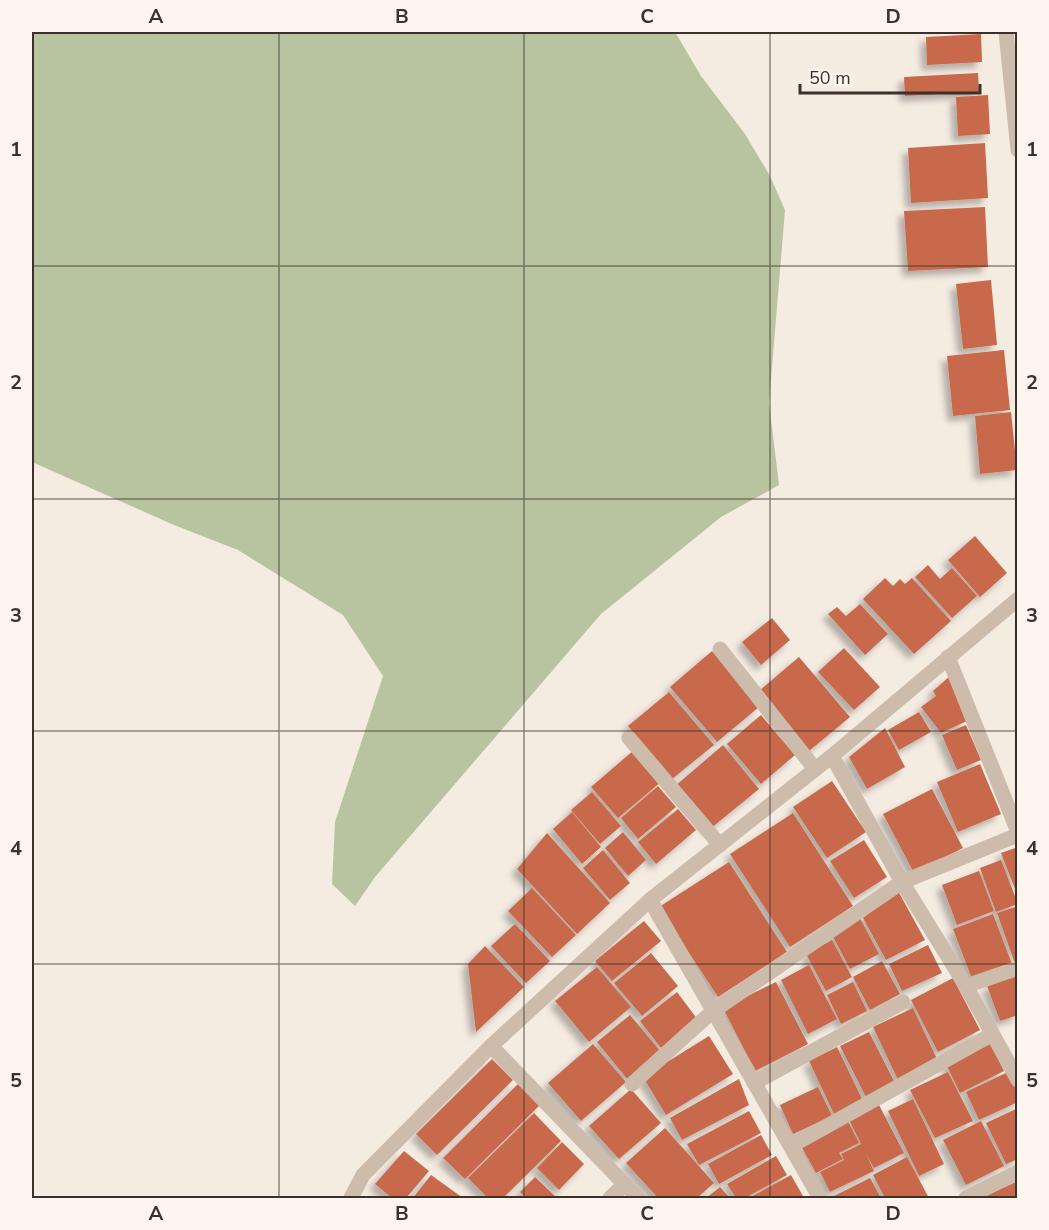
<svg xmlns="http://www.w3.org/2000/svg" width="1049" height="1230" viewBox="0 0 1049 1230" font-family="'Nunito Sans',sans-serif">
	<defs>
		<filter id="shadow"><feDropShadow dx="-5.5" dy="5.5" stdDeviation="3" flood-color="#0004"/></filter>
	</defs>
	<rect width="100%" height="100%" fill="#f4ebe1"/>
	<!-- green -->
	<path fill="#b8c4a0" d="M 32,32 L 675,32 L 701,76 L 745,134 L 770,176 L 785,210 L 769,403 L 779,485 L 721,517 L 601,614 L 375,877 L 355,906 L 332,884 L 335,822 L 383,676 L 343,615 L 238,550 L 174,525 L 32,462 Z"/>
	<!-- building -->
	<g fill="#c8694b" filter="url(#shadow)">
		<path d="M 981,34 L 982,62 L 927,65 L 926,37 Z"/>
		<path d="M 978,73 L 979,92 L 905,96 L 904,77 Z"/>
		<path d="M 988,95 L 990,134 L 958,136 L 956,97 Z"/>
		<path d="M 985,143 L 988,198 L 911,203 L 908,148 Z"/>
		<path d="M 985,207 L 988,267 L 908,271 L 904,211 Z"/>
		<path d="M 991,280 L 997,345 L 963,349 L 956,284 Z"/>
		<path d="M 1004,350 L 1010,410 L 953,416 L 947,356 Z"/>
		<path d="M 1011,412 L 1017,470 L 980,474 L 975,416 Z"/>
		<path d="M 975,536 L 1007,573 L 980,597 L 948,560 Z"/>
		<path d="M 928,565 L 940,579 L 952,568 L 977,596 L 952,618 L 915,577 Z"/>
		<path d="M 885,578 L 893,586 L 900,579 L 905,584 L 912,578 L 951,621 L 914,654 L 863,599 Z"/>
		<path d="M 860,604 L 888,634 L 865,655 L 828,614 L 837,607 L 846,616 Z"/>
		<path d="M 772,618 L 790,640 L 761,665 L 742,642 Z"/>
		<path d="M 844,648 L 880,687 L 854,710 L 818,672 Z"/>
		<path d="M 712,651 L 759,707 L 717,742 L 670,687 Z"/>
		<path d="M 799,657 L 850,717 L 809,751 L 759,691 Z"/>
		<path d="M 951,675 L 967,721 L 941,733 L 921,707 L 936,696 L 933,691 Z"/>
		<path d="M 669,692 L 714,745 L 672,779 L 628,726 Z"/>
		<path d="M 919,712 L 931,732 L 899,750 L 888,730 Z"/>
		<path d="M 761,715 L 795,755 L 761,784 L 727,744 Z"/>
		<path d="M 966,725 L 981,760 L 957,770 L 942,735 Z"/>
		<path d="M 885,728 L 905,767 L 867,789 L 849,757 Z"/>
		<path d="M 723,745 L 759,789 L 710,829 L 674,787 Z"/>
		<path d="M 634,750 L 661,782 L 618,818 L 591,787 Z"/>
		<path d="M 980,764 L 1001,814 L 958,832 L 937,782 Z"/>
		<path d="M 832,781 L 866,832 L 827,858 L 793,807 Z"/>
		<path d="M 658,786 L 676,807 L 638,839 L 621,818 Z"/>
		<path d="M 932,789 L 963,848 L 914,873 L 883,814 Z"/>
		<path d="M 592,792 L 621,826 L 600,844 L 571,810 Z"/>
		<path d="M 678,809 L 696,830 L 656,864 L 638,842 Z"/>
		<path d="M 572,812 L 601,847 L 582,864 L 553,829 Z"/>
		<path d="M 793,813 L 853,906 L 790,947 L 730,854 Z"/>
		<path d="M 623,832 L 646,860 L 628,876 L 605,848 Z"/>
		<path d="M 547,833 L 610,903 L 577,934 L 517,869 Z"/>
		<path d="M 864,840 L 887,877 L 854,898 L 830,861 Z"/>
		<path d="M 1018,847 L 1018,894 L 1017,894 L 1001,853 Z"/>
		<path d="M 603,850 L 630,883 L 610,900 L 583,868 Z"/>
		<path d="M 1001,860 L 1018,904 L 996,912 L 980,868 Z"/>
		<path d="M 729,862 L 787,952 L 718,997 L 659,907 Z"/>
		<path d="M 979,871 L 994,911 L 957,925 L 942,885 Z"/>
		<path d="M 532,888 L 576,935 L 552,957 L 508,911 Z"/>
		<path d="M 897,889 L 925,940 L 886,960 L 863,918 Z"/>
		<path d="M 1018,906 L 1018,963 L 1015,964 L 997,913 Z"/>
		<path d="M 993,914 L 1012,964 L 972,979 L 953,929 Z"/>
		<path d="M 860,918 L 879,954 L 850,969 L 831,933 Z"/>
		<path d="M 644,921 L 661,941 L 612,981 L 595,961 Z"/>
		<path d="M 515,924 L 550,961 L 526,983 L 491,946 Z"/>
		<path d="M 832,940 L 852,977 L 826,991 L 806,954 Z"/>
		<path d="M 928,945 L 942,973 L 902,991 L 889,964 Z"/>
		<path d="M 485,946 L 524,987 L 476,1032 L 468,964 Z"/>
		<path d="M 651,953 L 678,986 L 642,1016 L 614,983 Z"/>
		<path d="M 882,961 L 900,994 L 870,1010 L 853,977 Z"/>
		<path d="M 809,965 L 837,1019 L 808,1034 L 781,980 Z"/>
		<path d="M 597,967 L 631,1007 L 589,1042 L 555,1001 Z"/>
		<path d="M 1018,975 L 1018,1015 L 1000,1021 L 987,986 Z"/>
		<path d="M 953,978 L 980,1030 L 938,1052 L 911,1000 Z"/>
		<path d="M 776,982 L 808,1044 L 755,1071 L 723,1008 Z"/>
		<path d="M 853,982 L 867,1011 L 841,1024 L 827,995 Z"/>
		<path d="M 677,992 L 698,1020 L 661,1048 L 640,1021 Z"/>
		<path d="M 913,1008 L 938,1061 L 898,1080 L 873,1027 Z"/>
		<path d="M 630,1015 L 661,1052 L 628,1080 L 597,1042 Z"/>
		<path d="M 869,1032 L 895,1083 L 866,1097 L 840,1046 Z"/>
		<path d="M 709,1036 L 733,1074 L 666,1115 L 643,1077 Z"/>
		<path d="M 990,1042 L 1004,1071 L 960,1093 L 946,1064 Z"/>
		<path d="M 593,1044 L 626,1082 L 581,1121 L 548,1083 Z"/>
		<path d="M 837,1047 L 864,1103 L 835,1116 L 809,1061 Z"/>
		<path d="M 492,1059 L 513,1080 L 437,1155 L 416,1134 Z"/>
		<path d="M 948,1072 L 973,1121 L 935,1138 L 910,1090 Z"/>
		<path d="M 1008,1072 L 1018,1093 L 1018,1102 L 979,1120 L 966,1092 Z"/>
		<path d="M 739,1079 L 749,1105 L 682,1140 L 670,1118 Z"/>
		<path d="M 519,1083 L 540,1105 L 465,1179 L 443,1158 Z"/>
		<path d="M 818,1087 L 832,1116 L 793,1134 L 780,1105 Z"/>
		<path d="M 631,1089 L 661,1123 L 619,1159 L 589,1126 Z"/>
		<path d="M 913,1099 L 944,1164 L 919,1176 L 888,1111 Z"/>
		<path d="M 879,1105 L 904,1153 L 874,1168 L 866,1154 L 874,1171 L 830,1192 L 820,1172 L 844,1160 L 841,1154 L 861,1144 L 849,1120 Z"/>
		<path d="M 1018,1108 L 1018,1159 L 1006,1164 L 986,1123 Z"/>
		<path d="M 749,1111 L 761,1133 L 699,1165 L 687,1144 Z"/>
		<path d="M 534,1113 L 561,1141 L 503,1198 L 488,1198 L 468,1178 Z"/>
		<path d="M 848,1121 L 859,1143 L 839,1153 L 843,1159 L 816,1173 L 801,1146 Z"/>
		<path d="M 981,1121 L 1004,1166 L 966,1185 L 943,1140 Z"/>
		<path d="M 665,1128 L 714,1183 L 697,1198 L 658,1198 L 626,1163 Z"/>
		<path d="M 761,1135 L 772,1155 L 719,1184 L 708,1164 Z"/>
		<path d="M 562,1142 L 584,1164 L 559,1190 L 537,1168 Z"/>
		<path d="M 404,1151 L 429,1171 L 406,1198 L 392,1198 L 375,1184 Z"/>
		<path d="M 776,1156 L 787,1175 L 745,1198 L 736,1198 L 727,1184 Z"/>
		<path d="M 907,1157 L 929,1198 L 885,1198 L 873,1175 Z"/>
		<path d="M 431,1175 L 463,1198 L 413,1198 Z"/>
		<path d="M 791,1175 L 804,1198 L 749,1198 Z"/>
		<path d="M 535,1177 L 557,1198 L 526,1198 L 520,1192 Z"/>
		<path d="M 870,1178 L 881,1198 L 833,1198 L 832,1197 Z"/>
		<path d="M 1018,1181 L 1018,1198 L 981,1198 Z"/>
		<path d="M 720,1187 L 730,1198 L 706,1198 Z"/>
	</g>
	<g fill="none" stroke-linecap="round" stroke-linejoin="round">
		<!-- minor -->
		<g stroke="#cdbbac" stroke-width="15">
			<path d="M 1006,32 L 1018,150"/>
			<path d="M 720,649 L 815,769"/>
			<path d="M 948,657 L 1018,832"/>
			<path d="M 629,738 L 720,845"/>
			<path d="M 832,756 L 902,882 L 966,986 L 1018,1080"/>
			<path d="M 650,900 L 820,1198"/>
			<path d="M 966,986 L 1018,968"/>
			<path d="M 491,1046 L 638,1198"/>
			<path d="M 754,1083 L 903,1002"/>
			<path d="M 632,1084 L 713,1011 L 902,882 L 1018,835"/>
			<path d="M 791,1146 L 991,1035"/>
			<path d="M 351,1198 L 363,1175 L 491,1046 L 650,900 L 832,756 L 1018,599"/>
			<path d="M 610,1198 L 625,1184"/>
			<path d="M 966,1198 L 1018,1172"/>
		</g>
	</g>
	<!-- grid -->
	<path fill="none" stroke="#3b302b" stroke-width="1.5" stroke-opacity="0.55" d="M 279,32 L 279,1198M 524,32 L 524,1198M 770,32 L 770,1198M 32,266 L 1018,266M 32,499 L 1018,499M 32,731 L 1018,731M 32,964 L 1018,964"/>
	<!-- border -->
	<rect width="1049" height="1230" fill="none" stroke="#fbf5ee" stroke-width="66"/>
	<!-- scale -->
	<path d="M800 84v9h180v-9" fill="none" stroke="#3b302b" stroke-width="3"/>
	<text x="809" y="84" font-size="18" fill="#3b302b" stroke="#fbf5ee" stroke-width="4.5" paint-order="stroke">50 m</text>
	<rect x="33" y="33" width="983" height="1164" fill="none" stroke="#3b302b" stroke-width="2"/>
	<g font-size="20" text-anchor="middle" font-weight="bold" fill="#3b302b">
		<text x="156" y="23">A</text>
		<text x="402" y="23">B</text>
		<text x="647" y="23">C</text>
		<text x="893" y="23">D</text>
		<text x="16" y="156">1</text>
		<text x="1032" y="156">1</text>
		<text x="16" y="389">2</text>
		<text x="1032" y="389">2</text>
		<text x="16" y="622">3</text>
		<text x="1032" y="622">3</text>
		<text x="16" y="855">4</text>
		<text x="1032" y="855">4</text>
		<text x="16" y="1087">5</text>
		<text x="1032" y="1087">5</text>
		<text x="156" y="1220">A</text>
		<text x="402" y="1220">B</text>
		<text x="647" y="1220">C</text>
		<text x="893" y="1220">D</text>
	</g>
</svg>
